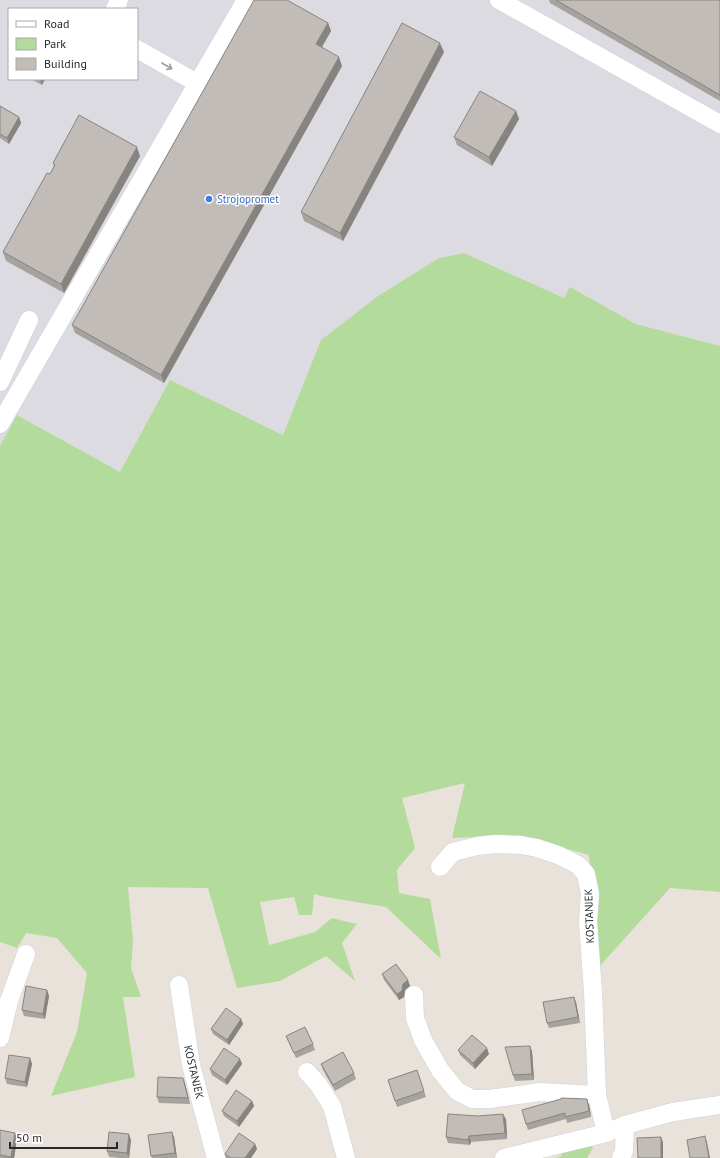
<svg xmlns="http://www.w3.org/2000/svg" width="720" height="1158" viewBox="0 0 720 1158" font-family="'PT Sans',sans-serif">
	<rect width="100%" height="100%" fill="#e9e2da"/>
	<!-- industrial -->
	<path fill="#dcdbe2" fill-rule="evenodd" d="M 0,0 L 720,0 L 720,346 L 636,324 L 570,287 L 564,298 L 464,253 L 439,258 L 378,296 L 321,340 L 283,435 L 170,380 L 120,472 L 18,415 L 0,446 ZM 9,9 L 137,9 L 137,79 L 9,79 Z"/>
	<!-- green -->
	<g fill="#b3db9b">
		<path d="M 464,253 L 564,298 L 570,287 L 636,324 L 720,346 L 720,892 L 670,888 L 599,967 L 589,855 L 517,835 L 452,838 L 465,783 L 402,798 L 415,848 L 397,870 L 399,893 L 430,899 L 441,959 L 386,907 L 326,897 L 314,894 L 312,915 L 299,915 L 294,897 L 260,902 L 269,945 L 315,932 L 332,918 L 357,924 L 342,943 L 355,981 L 326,956 L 280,981 L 237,988 L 208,888 L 128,887 L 133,941 L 131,968 L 141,997 L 123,997 L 135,1077 L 51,1096 L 77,1032 L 87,973 L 57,938 L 26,933 L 17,948 L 0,942 L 0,446 L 17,415 L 120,472 L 170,380 L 283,435 L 321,340 L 378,296 L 439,258 Z"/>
		<path d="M 590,1144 L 593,1148 L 587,1158 L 555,1158 L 561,1156 L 563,1150 Z"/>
	</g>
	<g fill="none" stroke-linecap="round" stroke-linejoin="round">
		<!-- minor casing -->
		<g stroke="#d0d3df" stroke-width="19">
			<g id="minor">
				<path d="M 499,0 L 720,124"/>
				<path d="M 115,9 L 119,0"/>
				<path d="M 137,49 L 197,83"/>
				<path d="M 0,382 L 29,320"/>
				<path d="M 0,424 L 246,0"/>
				<path d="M 440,867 L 453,852 L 477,846 L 495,844 L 521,845 L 537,848 L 558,855 L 578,865 L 586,874 L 590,894 L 588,922 L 593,992 L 597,1095 L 606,1133"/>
				<path d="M 179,985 L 191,1065 L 216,1158"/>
				<path d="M 414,995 L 415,1018 L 423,1040 L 440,1070 L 457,1091 L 472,1099 L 490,1099 L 540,1092 L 597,1095"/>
				<path d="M 0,1038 L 9,1001 L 26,954"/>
				<path d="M 307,1072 L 318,1084 L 332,1106 L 346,1158"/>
				<path d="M 504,1158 L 606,1133 L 625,1125 L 673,1112 L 720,1105"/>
				<path d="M 621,1158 L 624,1151 L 625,1125"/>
			</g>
		</g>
		<!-- minor -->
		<use href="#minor" stroke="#fff" stroke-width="18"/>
	</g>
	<!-- wall -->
	<g fill="#a6a29d">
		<path d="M 549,0 L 720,0 L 720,101 L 550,3 Z"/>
		<path d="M 328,23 L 331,31 L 322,47 L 342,66 L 164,383 L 75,333 L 72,325 Z"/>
		<path d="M 444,52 L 343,241 L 304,221 L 301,212 Z"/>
		<path d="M 31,79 L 45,79 L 42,85 Z"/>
		<path d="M 0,106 L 19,117 L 21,123 L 9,144 L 0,138 Z"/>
		<path d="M 516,111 L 519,119 L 492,166 L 457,145 L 454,137 Z"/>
		<path d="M 140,156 L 64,293 L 6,261 L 3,252 L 50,174 L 54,167 L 53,163 Z"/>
		<path d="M 382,974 L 410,986 L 405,990 L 404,997 L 399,1000 L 384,980 Z"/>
		<path d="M 47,990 L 49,996 L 45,1019 L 24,1016 L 22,1010 Z"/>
		<path d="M 576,1002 L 580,1023 L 549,1028 L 547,1023 Z"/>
		<path d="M 241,1019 L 243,1024 L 229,1045 L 213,1034 L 211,1029 Z"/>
		<path d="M 286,1036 L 313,1044 L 315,1050 L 296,1058 Z"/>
		<path d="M 458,1050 L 489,1054 L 475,1069 L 460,1055 Z"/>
		<path d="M 532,1051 L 534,1080 L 515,1081 L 513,1075 Z"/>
		<path d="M 30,1058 L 32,1064 L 27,1087 L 7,1084 L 5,1078 Z"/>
		<path d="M 240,1059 L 242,1064 L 227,1085 L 212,1075 L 210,1069 Z"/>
		<path d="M 321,1064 L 354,1073 L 356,1079 L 335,1091 L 323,1070 Z"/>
		<path d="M 417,1070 L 426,1097 L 397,1107 L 388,1080 Z"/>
		<path d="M 183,1078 L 185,1084 L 190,1104 L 159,1103 L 157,1097 Z"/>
		<path d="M 561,1099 L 589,1105 L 591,1117 L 567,1123 L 566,1119 L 528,1130 L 526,1124 Z"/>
		<path d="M 252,1101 L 254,1106 L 239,1127 L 224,1116 L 222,1111 Z"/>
		<path d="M 506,1119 L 507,1139 L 471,1142 L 470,1145 L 448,1143 L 446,1137 Z"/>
		<path d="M 0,1130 L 17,1139 L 14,1158 L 0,1158 Z"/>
		<path d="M 174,1137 L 177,1158 L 152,1158 L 151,1156 Z"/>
		<path d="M 131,1140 L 129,1158 L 120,1158 L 109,1157 L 107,1151 Z"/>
		<path d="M 255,1144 L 257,1149 L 251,1158 L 226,1158 L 225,1154 Z"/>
	</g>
	<!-- shaded-wall -->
	<g fill="#878480">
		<path d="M 328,23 L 331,31 L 319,52 L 316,44 Z"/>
		<path d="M 440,43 L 444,52 L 343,241 L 340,233 Z"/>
		<path d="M 339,57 L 342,66 L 164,383 L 161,375 Z"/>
		<path d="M 40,79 L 45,79 L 42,85 L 40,80 Z"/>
		<path d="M 516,111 L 519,119 L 492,166 L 489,157 Z"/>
		<path d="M 19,117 L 21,123 L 9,144 L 7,138 Z"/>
		<path d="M 137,147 L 140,156 L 64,293 L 61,284 Z"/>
		<path d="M 408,980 L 410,986 L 405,990 L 404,997 L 399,1000 L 397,994 L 403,984 Z"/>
		<path d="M 47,990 L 49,996 L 45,1019 L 43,1014 Z"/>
		<path d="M 574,997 L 576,1002 L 580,1023 L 578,1017 Z"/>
		<path d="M 241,1019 L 243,1024 L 229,1045 L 227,1040 Z"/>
		<path d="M 530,1046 L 532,1051 L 534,1080 L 532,1074 Z"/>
		<path d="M 487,1048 L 489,1054 L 475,1069 L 473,1063 Z"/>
		<path d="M 30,1058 L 32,1064 L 27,1087 L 25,1082 Z"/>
		<path d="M 240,1059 L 242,1064 L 227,1085 L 225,1080 Z"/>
		<path d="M 183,1078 L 185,1084 L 190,1104 L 188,1098 Z"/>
		<path d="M 587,1099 L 589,1105 L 591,1117 L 589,1111 Z"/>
		<path d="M 252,1101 L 254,1106 L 239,1127 L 237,1121 Z"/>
		<path d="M 503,1114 L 506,1119 L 507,1139 L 505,1133 Z"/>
		<path d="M 172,1132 L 174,1137 L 177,1158 L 175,1153 Z"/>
		<path d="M 15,1133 L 17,1139 L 14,1158 L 11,1158 L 11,1157 Z"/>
		<path d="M 129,1134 L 131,1140 L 129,1158 L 127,1153 Z"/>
		<path d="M 469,1136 L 471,1142 L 470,1145 L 468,1140 Z"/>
		<path d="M 705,1136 L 707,1142 L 710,1158 L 709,1158 Z"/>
		<path d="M 661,1137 L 663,1142 L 663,1158 L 661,1158 Z"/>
		<path d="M 255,1144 L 257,1149 L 251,1158 L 245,1158 Z"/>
	</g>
	<!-- building -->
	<g fill="#c1bcb7" stroke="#878480">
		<path d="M 254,0 L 287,0 L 328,23 L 316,44 L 339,57 L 161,375 L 72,325 Z"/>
		<path d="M 556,0 L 720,0 L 720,95 Z"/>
		<path d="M 402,23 L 440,43 L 340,233 L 301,212 Z"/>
		<path d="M 480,91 L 516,111 L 489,157 L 454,137 Z"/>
		<path d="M 0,106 L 19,117 L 7,138 L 0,134 Z"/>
		<path d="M 79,115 L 137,147 L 61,284 L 3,252 L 47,173 L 50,174 L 55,165 L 53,163 Z"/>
		<path d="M 396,964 L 408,980 L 403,984 L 402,991 L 397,994 L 382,974 Z"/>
		<path d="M 26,986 L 47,990 L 43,1014 L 22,1010 Z"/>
		<path d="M 574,997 L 578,1017 L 547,1023 L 543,1002 Z"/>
		<path d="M 226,1008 L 241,1019 L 227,1040 L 211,1029 Z"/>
		<path d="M 305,1027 L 313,1044 L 294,1053 L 286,1036 Z"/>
		<path d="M 472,1035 L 487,1048 L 473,1063 L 458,1050 Z"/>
		<path d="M 530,1046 L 532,1074 L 513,1075 L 505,1047 Z"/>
		<path d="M 224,1048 L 240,1059 L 225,1080 L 210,1069 Z"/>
		<path d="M 343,1052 L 354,1073 L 333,1085 L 321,1064 Z"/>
		<path d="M 9,1055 L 30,1058 L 25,1082 L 5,1078 Z"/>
		<path d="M 417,1070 L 424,1091 L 395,1101 L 388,1080 Z"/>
		<path d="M 158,1077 L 183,1078 L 188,1098 L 157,1097 Z"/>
		<path d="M 236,1090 L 252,1101 L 237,1121 L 222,1111 Z"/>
		<path d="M 561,1098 L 587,1099 L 589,1111 L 565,1117 L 565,1113 L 526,1124 L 522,1110 L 561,1099 Z"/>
		<path d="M 448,1114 L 478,1116 L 503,1114 L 505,1133 L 469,1136 L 468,1140 L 446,1137 Z"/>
		<path d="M 0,1130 L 15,1133 L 11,1157 L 0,1155 Z"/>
		<path d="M 109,1132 L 129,1134 L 127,1153 L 107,1151 Z"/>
		<path d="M 172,1132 L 175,1153 L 151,1156 L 148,1135 Z"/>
		<path d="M 239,1133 L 255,1144 L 245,1158 L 231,1158 L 225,1154 Z"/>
		<path d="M 705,1136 L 709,1158 L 690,1158 L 687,1140 Z"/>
		<path d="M 661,1137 L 661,1158 L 638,1158 L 637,1138 Z"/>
	</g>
	<!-- one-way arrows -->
	<defs><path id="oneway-shaft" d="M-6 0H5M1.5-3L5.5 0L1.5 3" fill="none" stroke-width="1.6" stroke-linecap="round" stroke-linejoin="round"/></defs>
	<use stroke="#9e9e9e" href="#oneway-shaft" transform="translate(167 66) rotate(30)"/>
	<!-- markers -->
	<circle fill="#3f7fe0" stroke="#fff" stroke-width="1.5" cx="209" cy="199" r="4"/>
	<g text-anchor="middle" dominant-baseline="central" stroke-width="3" stroke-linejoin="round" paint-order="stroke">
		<!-- shop labels -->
		<g font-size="11" fill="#366cbe" stroke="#fff" text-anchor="start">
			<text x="217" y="199">Strojopromet</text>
		</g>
		<!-- street labels -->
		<g font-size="11" fill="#282828" stroke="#fff">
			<text transform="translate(589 916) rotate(-92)">KOSTANJEK</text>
			<text transform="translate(194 1072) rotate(77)">KOSTANJEK</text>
		</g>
	</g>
	<!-- legend -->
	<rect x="8" y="8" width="130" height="72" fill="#ffffff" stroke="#a9a9a9"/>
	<rect x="16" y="21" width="20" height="6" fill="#ffffff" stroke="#a9a9a9"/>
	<text x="44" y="28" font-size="12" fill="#282828">Road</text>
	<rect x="16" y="38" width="20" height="12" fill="#b3db9b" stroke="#a9a9a9"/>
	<text x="44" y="48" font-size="12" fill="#282828">Park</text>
	<rect x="16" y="58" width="20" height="12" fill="#c1bcb7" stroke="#a9a9a9"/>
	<text x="44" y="68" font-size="12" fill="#282828">Building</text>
	<!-- scale -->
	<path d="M10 1142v6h107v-6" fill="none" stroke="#282828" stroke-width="2"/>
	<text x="16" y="1142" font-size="12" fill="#282828" stroke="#ffffff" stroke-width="3" paint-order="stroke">50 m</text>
</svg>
